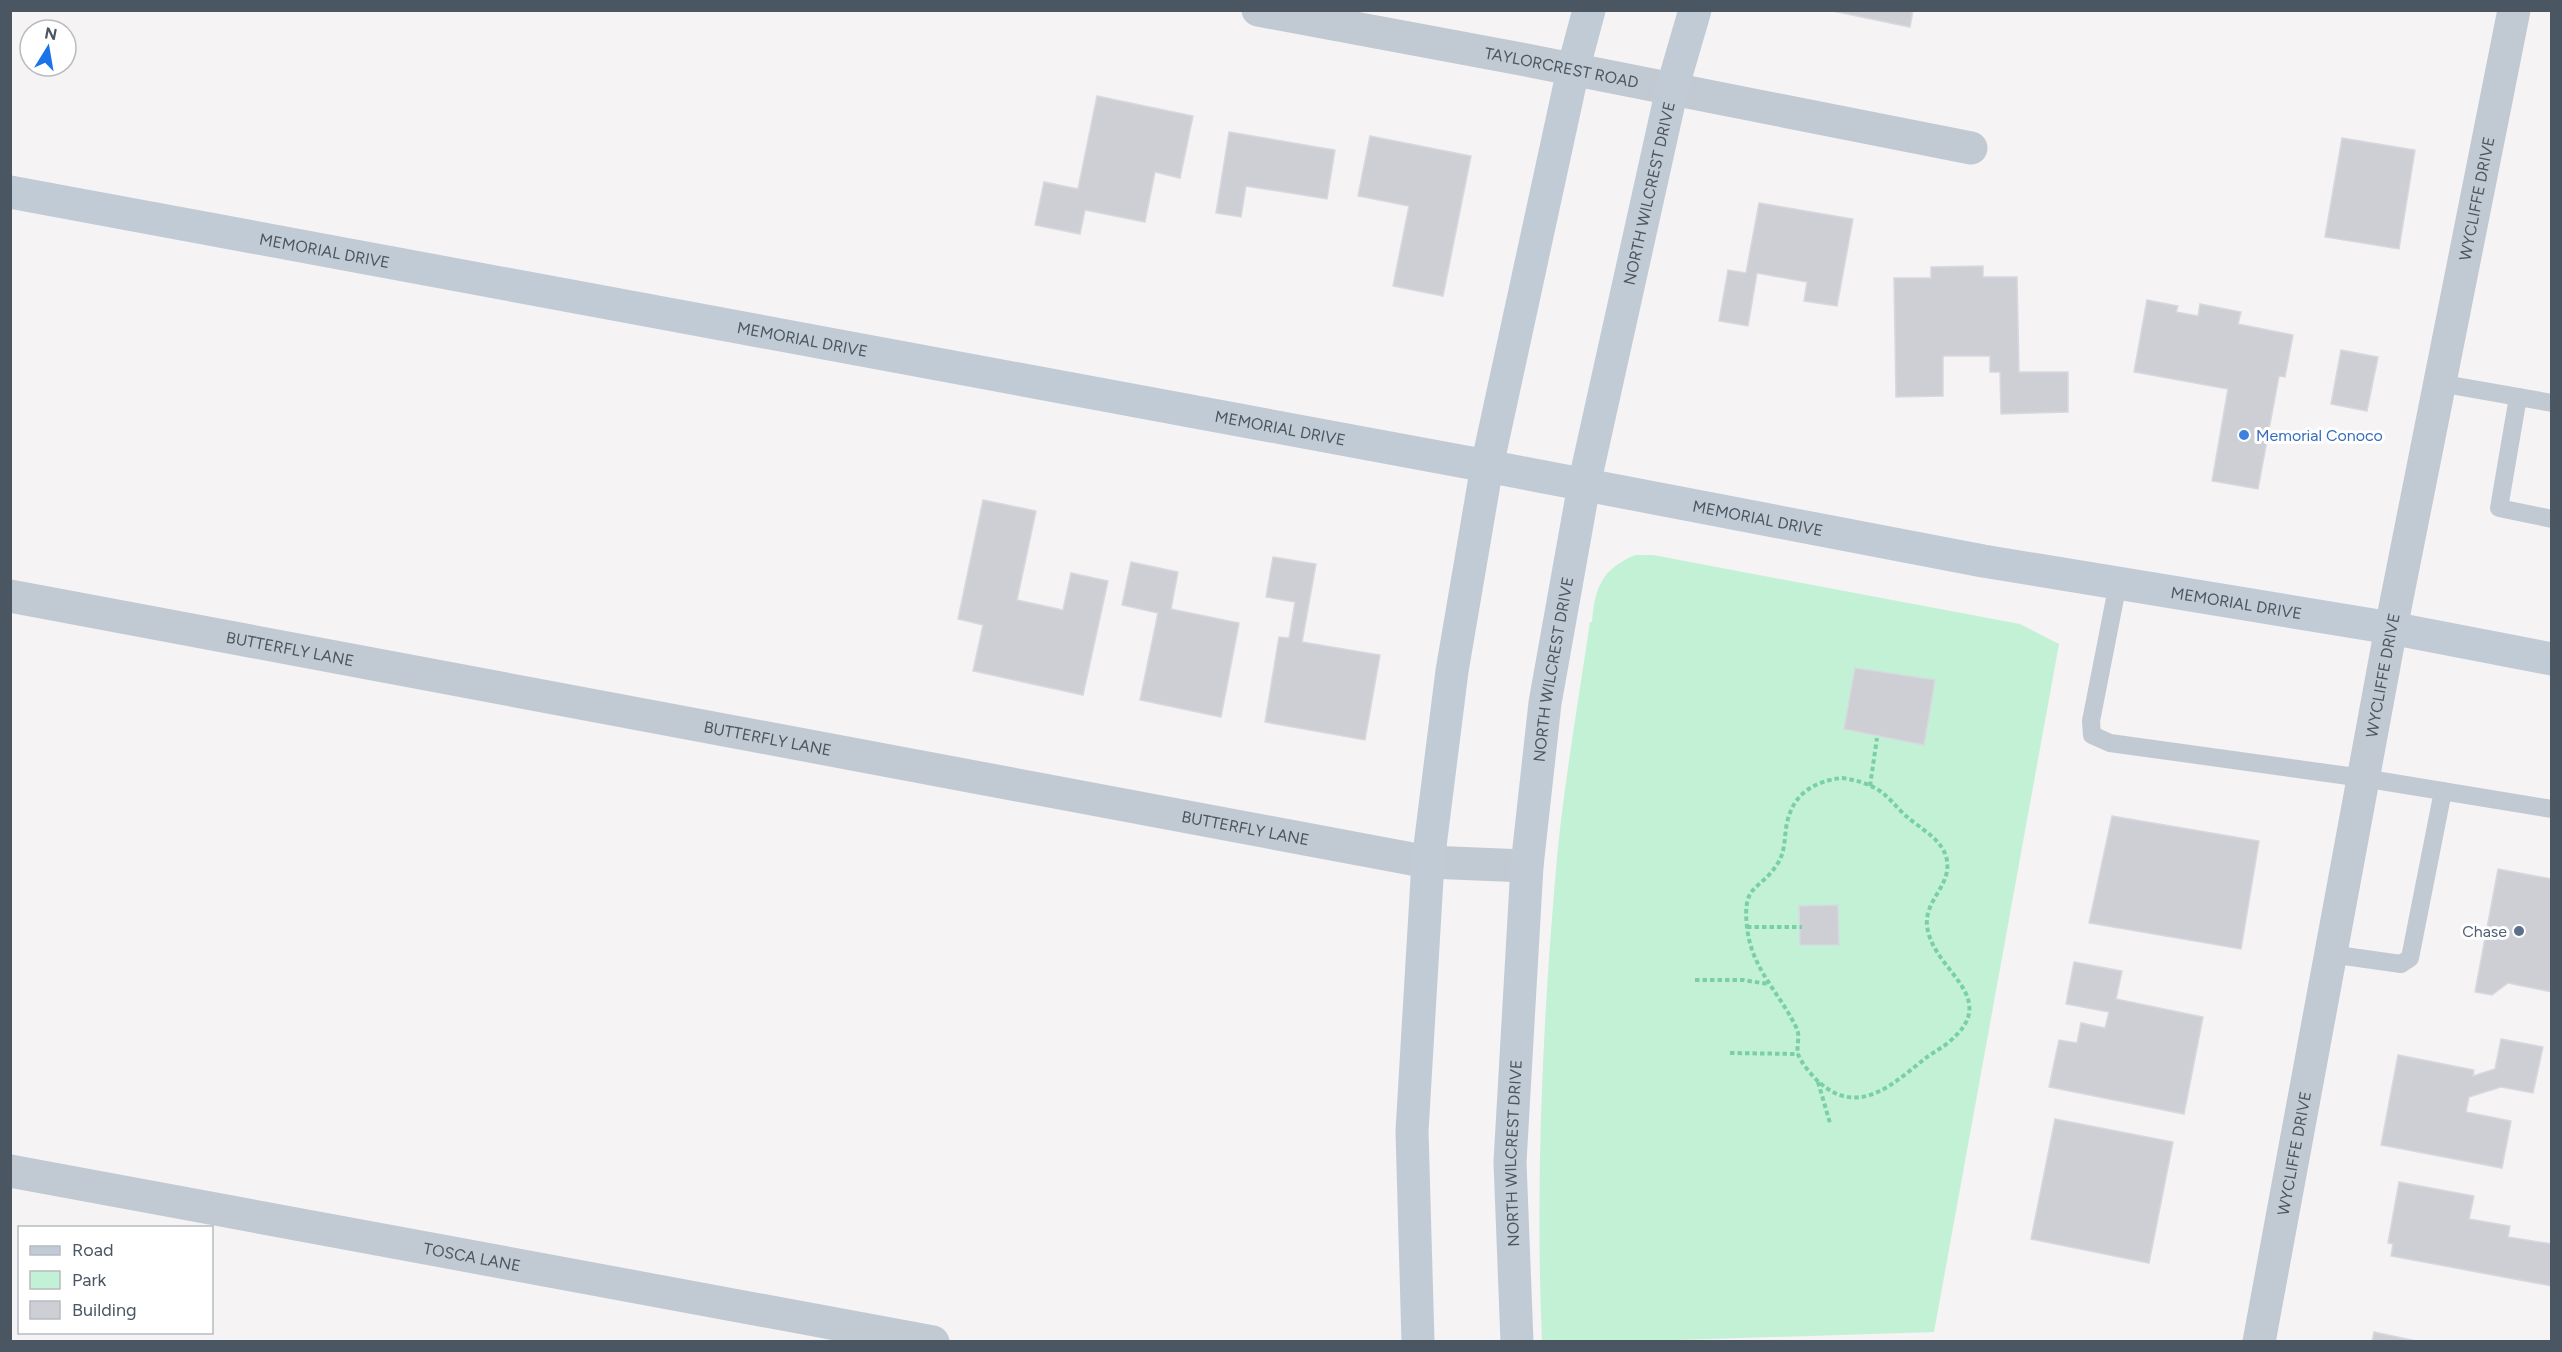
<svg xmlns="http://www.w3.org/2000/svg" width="2562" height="1352" viewBox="0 0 2562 1352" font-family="Figtree,sans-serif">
	<rect width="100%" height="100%" fill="#f5f3f3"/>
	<!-- green -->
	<path fill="#c3f1d5" d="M 1635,555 L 1653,555 L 2020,624 L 2059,644 L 1934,1332 L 1646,1341 L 1542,1342 C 1535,1176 1543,1012 1558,847 C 1566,772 1579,697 1590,622 L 1592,622 C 1595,587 1602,569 1635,555 Z"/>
	<!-- building -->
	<g fill="#cdcfd5" stroke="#d7d9de" stroke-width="1.5">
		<path d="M 1828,10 L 1913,10 L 1910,27 Z"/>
		<path d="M 1097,96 L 1193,116 L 1180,178 L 1155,172 L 1145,222 L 1085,210 L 1080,234 L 1035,225 L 1044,182 L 1078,189 Z"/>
		<path d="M 1229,132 L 1335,150 L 1327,199 L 1246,186 L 1241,217 L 1216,213 Z"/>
		<path d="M 1370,136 L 1471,156 L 1443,296 L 1393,286 L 1409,206 L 1358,196 Z"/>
		<path d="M 2342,138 L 2415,150 L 2399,249 L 2325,237 Z"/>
		<path d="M 1759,203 L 1853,219 L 1837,306 L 1804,301 L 1807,282 L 1757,273 L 1748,326 L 1719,321 L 1728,270 L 1746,273 Z"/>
		<path d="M 1983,266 L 1983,277 L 2017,277 L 2019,372 L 2068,372 L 2068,412 L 2001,414 L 2000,372 L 1990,372 L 1990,356 L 1943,356 L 1943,396 L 1896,397 L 1894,278 L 1931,278 L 1931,267 Z"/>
		<path d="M 2147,300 L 2178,306 L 2176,312 L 2198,316 L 2200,304 L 2241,312 L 2238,324 L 2293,335 L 2285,377 L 2279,376 L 2258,489 L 2212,481 L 2228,389 L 2134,372 Z"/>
		<path d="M 2341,350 L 2378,357 L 2367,411 L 2331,404 Z"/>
		<path d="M 983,500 L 1036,511 L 1017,600 L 1063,610 L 1071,573 L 1108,581 L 1083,695 L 973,671 L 983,625 L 958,619 Z"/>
		<path d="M 1273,557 L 1316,564 L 1302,642 L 1380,655 L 1365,740 L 1265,722 L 1279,637 L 1289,638 L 1295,602 L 1266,597 Z"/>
		<path d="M 1131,562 L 1178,572 L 1171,609 L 1239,623 L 1221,717 L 1140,700 L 1158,613 L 1122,605 Z"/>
		<path d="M 1855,668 L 1935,680 L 1924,745 L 1844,729 Z"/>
		<path d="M 2112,816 L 2259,841 L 2241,949 L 2089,923 Z"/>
		<path d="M 2498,869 L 2552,879 L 2552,992 L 2508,983 L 2492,995 L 2475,992 Z"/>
		<path d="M 1838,905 L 1839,945 L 1800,945 L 1799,906 Z"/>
		<path d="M 2074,962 L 2122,971 L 2116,999 L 2203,1017 L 2184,1114 L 2049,1087 L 2059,1040 L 2077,1043 L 2081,1023 L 2105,1028 L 2109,1012 L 2066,1004 Z"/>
		<path d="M 2501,1039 L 2543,1047 L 2533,1093 L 2501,1087 L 2469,1097 L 2466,1112 L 2511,1121 L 2502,1168 L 2381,1145 L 2398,1055 L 2474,1070 L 2473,1076 L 2495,1069 Z"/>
		<path d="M 2055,1119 L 2173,1142 L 2149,1263 L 2031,1239 Z"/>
		<path d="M 2399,1182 L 2474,1196 L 2469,1219 L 2510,1226 L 2508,1237 L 2552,1244 L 2552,1286 L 2391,1256 L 2393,1244 L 2388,1243 Z"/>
		<path d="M 2374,1332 L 2421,1342 L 2372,1342 Z"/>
	</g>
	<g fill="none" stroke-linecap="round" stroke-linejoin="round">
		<!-- path -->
		<g stroke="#7ad0a6" stroke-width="4" stroke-dasharray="4.5 3" stroke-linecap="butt">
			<path d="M 1842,778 C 1855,780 1868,783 1880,791 C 1890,798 1897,808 1906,816 C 1923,831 1951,843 1947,871 C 1944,890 1925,904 1927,925 C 1931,971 2004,996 1949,1042 C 1942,1048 1934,1052 1927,1057 C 1895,1082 1860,1118 1820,1083 C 1813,1077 1801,1063 1798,1054 C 1796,1045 1801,1036 1796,1027 C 1779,992 1751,968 1747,927 C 1742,882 1760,892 1778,863 C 1786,850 1784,836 1787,823 C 1793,794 1814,781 1842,778 Z"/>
			<path d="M 1870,786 L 1877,738"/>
			<path d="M 1747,927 L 1802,927"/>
			<path d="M 1695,980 L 1743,980 L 1768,984"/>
			<path d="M 1730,1053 L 1798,1054"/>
			<path d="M 1818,1082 L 1830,1123"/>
		</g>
		<!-- lane -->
		<g stroke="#c1cad2" stroke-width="18">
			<path d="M 2439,383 L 2552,403"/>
			<path d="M 2518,397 L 2499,508 L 2552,519"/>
			<path d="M 2118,583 L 2091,721 L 2092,735 L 2110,743 L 2363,778 L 2552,809"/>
			<path d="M 2330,954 L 2401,964 L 2410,958 L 2443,791"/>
		</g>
		<!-- street -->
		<g stroke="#c1cad2" stroke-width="33">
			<path id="s1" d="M 1258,10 L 1521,59 L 1971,148"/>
			<path id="s2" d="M 10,596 L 1428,862 L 1527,866"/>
			<path id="s3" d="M 10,1171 L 933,1342"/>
			<path id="s4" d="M 2259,1342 L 2391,628 L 2514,10"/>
		</g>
		<!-- secondary -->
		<g stroke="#c1cbd6" stroke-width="33">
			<path id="s5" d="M 10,192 L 1487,466 L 1983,561 L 2391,628 L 2552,659"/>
			<path d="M 1418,1342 L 1412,1131 L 1428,862 L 1452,671 L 1487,466 L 1573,70 L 1589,10"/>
			<path id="s6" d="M 1517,1342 L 1510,1162 L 1527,866 L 1545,703 L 1584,485 L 1672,89 L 1695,10"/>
		</g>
	</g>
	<!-- markers -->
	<circle fill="#3f7fe0" stroke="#fff" stroke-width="2" cx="2244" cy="435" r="6"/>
	<circle fill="#5c6f8a" stroke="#fff" stroke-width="2" cx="2519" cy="931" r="6"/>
	<g text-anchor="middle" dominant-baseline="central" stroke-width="6" stroke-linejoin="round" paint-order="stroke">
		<!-- street labels -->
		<g font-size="16" fill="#4a5661" stroke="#fff">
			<text stroke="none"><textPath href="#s1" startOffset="309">TAYLORCREST ROAD</textPath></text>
			<text stroke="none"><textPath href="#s6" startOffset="1161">NORTH WILCREST DRIVE</textPath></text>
			<text stroke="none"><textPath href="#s4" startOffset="1164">WYCLIFFE DRIVE</textPath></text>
			<text stroke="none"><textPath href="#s5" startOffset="320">MEMORIAL DRIVE</textPath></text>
			<text stroke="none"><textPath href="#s5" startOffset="806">MEMORIAL DRIVE</textPath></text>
			<text stroke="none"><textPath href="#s5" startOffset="1292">MEMORIAL DRIVE</textPath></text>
			<text stroke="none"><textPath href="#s5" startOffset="1778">MEMORIAL DRIVE</textPath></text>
			<text stroke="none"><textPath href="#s5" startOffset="2264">MEMORIAL DRIVE</textPath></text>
			<text stroke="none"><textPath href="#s2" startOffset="285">BUTTERFLY LANE</textPath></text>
			<text stroke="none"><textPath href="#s6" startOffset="675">NORTH WILCREST DRIVE</textPath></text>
			<text stroke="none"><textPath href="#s4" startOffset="678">WYCLIFFE DRIVE</textPath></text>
			<text stroke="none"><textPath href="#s2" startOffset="771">BUTTERFLY LANE</textPath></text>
			<text stroke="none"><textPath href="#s2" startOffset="1257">BUTTERFLY LANE</textPath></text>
			<text stroke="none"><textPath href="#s6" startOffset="189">NORTH WILCREST DRIVE</textPath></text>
			<text stroke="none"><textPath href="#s4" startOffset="192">WYCLIFFE DRIVE</textPath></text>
			<text stroke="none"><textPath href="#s3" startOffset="470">TOSCA LANE</textPath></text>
		</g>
		<!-- shop labels -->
		<g font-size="16" fill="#366cbe" stroke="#fff" text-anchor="start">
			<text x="2256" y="435">Memorial Conoco</text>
		</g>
		<!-- service labels -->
		<g font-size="16" fill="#4e5e75" stroke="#fff" text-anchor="end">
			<text x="2507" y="931">Chase</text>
		</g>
	</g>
	<!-- border -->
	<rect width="2562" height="1352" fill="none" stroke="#4a5661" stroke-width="24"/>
	<!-- legend -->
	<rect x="18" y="1226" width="195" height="108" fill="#ffffff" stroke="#b7bbc0" stroke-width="1.5"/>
	<rect x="30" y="1246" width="30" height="9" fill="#c1cbd6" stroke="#b7bbc0" stroke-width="1.5"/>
	<text x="72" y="1256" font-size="18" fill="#4a5661">Road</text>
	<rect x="30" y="1271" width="30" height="18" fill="#c3f1d5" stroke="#b7bbc0" stroke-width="1.5"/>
	<text x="72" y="1286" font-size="18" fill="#4a5661">Park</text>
	<rect x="30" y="1301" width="30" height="18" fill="#cdcfd5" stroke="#b7bbc0" stroke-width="1.5"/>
	<text x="72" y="1316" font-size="18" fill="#4a5661">Building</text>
	<!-- north arrow -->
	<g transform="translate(48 48) rotate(11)"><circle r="28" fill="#ffffff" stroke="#b7bbc0" stroke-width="1.5"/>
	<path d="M0-4.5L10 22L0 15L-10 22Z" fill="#1a73e8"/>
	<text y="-9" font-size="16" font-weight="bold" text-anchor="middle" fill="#4a5661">N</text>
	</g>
</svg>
